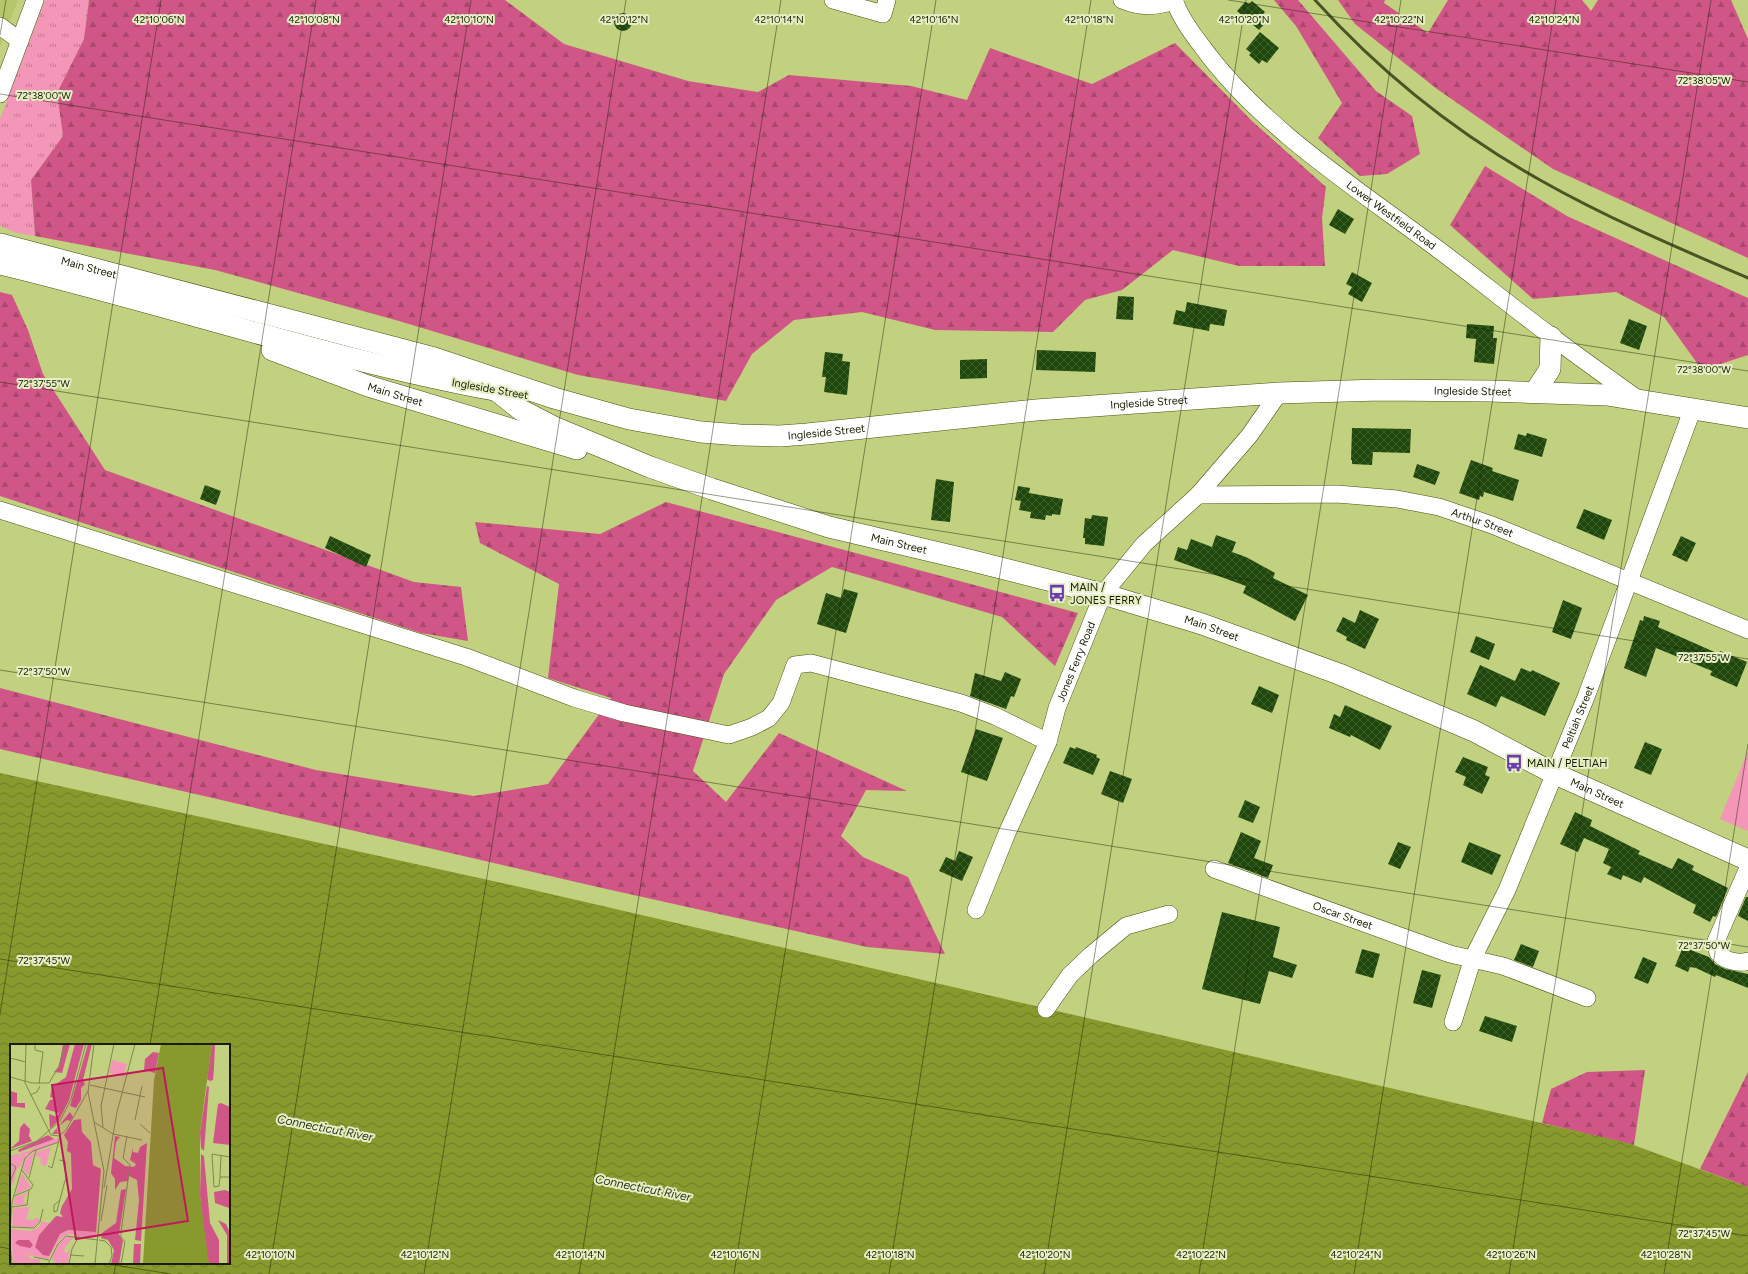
<svg xmlns="http://www.w3.org/2000/svg" width="1748" height="1274" viewBox="0 0 1748 1274" font-family="Figtree,sans-serif">
	<defs>
		<pattern id="grass-tufts" width="24" height="20" patternUnits="userSpaceOnUse"><rect width="24" height="20" fill="#f396b7"/><path d="M3 7l-1-3M5 7V3M7 7l1-3M15 17l-1-3M17 17v-4M19 17l1-3" fill="none" stroke="#c47a92"/></pattern>
		<pattern id="forest-firs" width="22" height="20" patternUnits="userSpaceOnUse"><rect width="22" height="20" fill="#d15688"/><path d="M5 1l3.5 6h-7zM16 11l3.5 6h-7z" fill="#a9476d"/></pattern>
		<pattern id="water-waves" width="16" height="10" patternUnits="userSpaceOnUse"><rect width="16" height="10" fill="#88992e"/><path d="M0 5q4-4 8 0t8 0" fill="none" stroke="#6e7c25"/></pattern>
		<pattern id="building-cross-hatch" width="8" height="8" patternUnits="userSpaceOnUse"><rect width="8" height="8" fill="#20480d"/><path d="M0 0l8 8M0 8l8-8" fill="none" stroke="#3f5f2e"/></pattern>
	</defs>
	<rect width="100%" height="100%" fill="#c1d17f"/>
	<!-- built -->
	<path fill="#b5c66b" d="M 0,0 L 18,0 L 0,47 Z"/>
	<!-- grass -->
	<path fill="url(#grass-tufts)" d="M 45,0 L 89,0 L 84,39 L 57,93 L 63,136 L 31,180 L 35,236 L 17,233 L 0,226 L 0,119 Z"/>
	<!-- forest -->
	<g fill="url(#forest-firs)">
		<path d="M 89,0 L 505,0 L 564,44 L 688,81 L 758,92 L 789,75 L 911,86 L 967,100 L 990,48 L 1092,84 L 1175,43 L 1252,121 L 1326,187 L 1322,218 L 1325,266 L 1239,266 L 1173,250 L 1122,290 L 1085,300 L 1053,332 L 935,330 L 862,312 L 794,320 L 752,354 L 726,401 L 578,375 L 399,321 L 215,270 L 35,236 L 31,180 L 63,136 L 57,93 L 84,39 Z"/>
		<path d="M 1274,0 L 1298,0 L 1376,91 L 1412,116 L 1420,154 L 1387,174 L 1360,176 L 1318,138 L 1342,103 L 1296,26 Z"/>
		<path d="M 1338,0 L 1385,0 L 1384,3 L 1428,33 L 1448,0 L 1582,0 L 1591,11 L 1598,0 L 1731,0 L 1748,39 L 1748,258 L 1553,169 L 1437,89 L 1355,24 Z"/>
		<path d="M 1485,166 L 1567,216 L 1748,298 L 1748,355 L 1702,370 L 1664,317 L 1616,292 L 1533,299 L 1450,225 Z"/>
		<path d="M 0,292 L 12,295 L 28,330 L 43,374 L 105,470 L 414,582 L 461,587 L 468,641 L 421,633 L 0,496 Z"/>
		<path d="M 666,502 L 1078,613 L 1055,666 L 1002,617 L 832,567 L 776,600 L 724,674 L 693,771 L 726,802 L 779,733 L 907,791 L 866,790 L 841,836 L 863,857 L 908,877 L 945,954 L 867,947 L 602,888 L 0,749 L 0,688 L 316,770 L 474,796 L 548,784 L 611,698 L 548,678 L 559,584 L 480,543 L 475,522 L 600,534 Z"/>
		<path d="M 1645,1070 L 1634,1145 L 1542,1123 L 1551,1089 L 1587,1072 Z"/>
		<path d="M 1748,1072 L 1748,1187 L 1700,1169 Z"/>
	</g>
	<!-- park -->
	<path fill="#f396b7" d="M 1748,751 L 1748,831 L 1720,819 Z"/>
	<!-- water -->
	<path fill="url(#water-waves)" fill-rule="evenodd" d="M 0,773 L 516,886 L 1628,1143 L 1748,1187 L 1748,1274 L 0,1274 ZM 11,1045 L 229,1045 L 229,1263 L 11,1263 Z"/>
	<!-- building -->
	<g fill="url(#building-cross-hatch)">
		<path d="M 1252,1 L 1265,12 L 1262,15 L 1268,20 L 1259,30 L 1237,11 L 1245,2 L 1249,4 Z"/>
		<circle cx="623" cy="22" r="9"/>
		<path d="M 1260,32 L 1279,48 L 1267,63 L 1262,60 L 1259,64 L 1249,55 L 1251,53 L 1246,49 Z"/>
		<path d="M 1338,209 L 1354,219 L 1345,234 L 1329,225 Z"/>
		<path d="M 1352,272 L 1372,283 L 1362,302 L 1348,294 L 1352,287 L 1346,284 Z"/>
		<path d="M 1118,296 L 1134,297 L 1133,320 L 1116,319 Z"/>
		<path d="M 1187,302 L 1227,310 L 1224,326 L 1210,324 L 1209,331 L 1173,324 L 1176,310 L 1185,312 Z"/>
		<path d="M 1629,319 L 1647,326 L 1639,350 L 1620,343 Z"/>
		<path d="M 1467,324 L 1494,326 L 1493,338 L 1497,338 L 1494,364 L 1474,362 L 1476,339 L 1466,338 Z"/>
		<path d="M 1037,350 L 1096,352 L 1095,372 L 1036,370 Z"/>
		<path d="M 825,352 L 843,354 L 842,361 L 850,362 L 847,395 L 824,392 L 826,377 L 822,377 Z"/>
		<path d="M 987,359 L 987,378 L 960,379 L 960,360 Z"/>
		<path d="M 1352,428 L 1411,429 L 1410,453 L 1373,452 L 1372,465 L 1352,464 L 1352,460 L 1351,460 Z"/>
		<path d="M 1527,433 L 1547,439 L 1542,457 L 1514,449 L 1518,434 L 1526,436 Z"/>
		<path d="M 1471,460 L 1493,468 L 1492,471 L 1519,480 L 1513,501 L 1484,492 L 1483,497 L 1480,496 L 1479,500 L 1459,493 Z"/>
		<path d="M 1417,464 L 1440,472 L 1435,485 L 1413,477 Z"/>
		<path d="M 936,479 L 954,482 L 950,522 L 931,520 Z"/>
		<path d="M 205,485 L 221,491 L 216,505 L 200,499 Z"/>
		<path d="M 1018,486 L 1030,488 L 1029,493 L 1063,499 L 1060,515 L 1052,514 L 1052,516 L 1046,515 L 1045,520 L 1030,518 L 1031,512 L 1019,510 L 1021,501 L 1015,500 Z"/>
		<path d="M 1584,509 L 1612,520 L 1604,540 L 1576,528 Z"/>
		<path d="M 1092,515 L 1108,517 L 1104,546 L 1085,544 L 1085,538 L 1083,538 L 1085,518 L 1091,519 Z"/>
		<path d="M 1216,535 L 1236,542 L 1232,552 L 1246,557 L 1275,573 L 1273,578 L 1308,595 L 1295,621 L 1243,593 L 1246,586 L 1174,560 L 1178,547 L 1187,550 L 1191,539 L 1212,547 Z"/>
		<path d="M 330,536 L 371,555 L 366,567 L 325,548 Z"/>
		<path d="M 1681,536 L 1696,543 L 1687,562 L 1672,555 Z"/>
		<path d="M 844,589 L 858,593 L 846,633 L 817,624 L 826,593 L 841,598 Z"/>
		<path d="M 1563,600 L 1582,608 L 1571,639 L 1552,632 Z"/>
		<path d="M 1360,610 L 1379,619 L 1365,649 L 1346,640 L 1347,637 L 1336,631 L 1343,617 L 1355,623 Z"/>
		<path d="M 1644,616 L 1660,621 L 1658,627 L 1719,654 L 1720,651 L 1747,662 L 1737,687 L 1710,675 L 1712,671 L 1656,648 L 1646,677 L 1624,668 L 1640,620 L 1643,621 Z"/>
		<path d="M 1476,636 L 1495,644 L 1489,660 L 1470,652 Z"/>
		<path d="M 1480,665 L 1515,681 L 1521,668 L 1531,672 L 1532,670 L 1560,683 L 1545,716 L 1501,696 L 1496,707 L 1467,694 Z"/>
		<path d="M 1005,672 L 1021,679 L 1014,697 L 1011,696 L 1006,709 L 970,696 L 975,673 L 1001,681 Z"/>
		<path d="M 1259,686 L 1279,695 L 1272,713 L 1251,704 Z"/>
		<path d="M 1345,705 L 1392,726 L 1380,750 L 1351,735 L 1350,737 L 1329,728 L 1334,714 L 1340,717 Z"/>
		<path d="M 976,729 L 1003,738 L 987,781 L 961,772 Z"/>
		<path d="M 1645,742 L 1662,749 L 1651,775 L 1634,768 Z"/>
		<path d="M 1070,747 L 1075,749 L 1076,747 L 1097,755 L 1096,757 L 1100,759 L 1093,775 L 1063,763 Z"/>
		<path d="M 1463,757 L 1488,767 L 1485,775 L 1490,777 L 1482,794 L 1463,785 L 1466,777 L 1455,772 Z"/>
		<path d="M 1110,771 L 1132,779 L 1123,803 L 1101,794 Z"/>
		<path d="M 1245,800 L 1260,807 L 1253,823 L 1238,817 Z"/>
		<path d="M 1575,812 L 1592,820 L 1590,826 L 1640,851 L 1638,854 L 1672,869 L 1678,858 L 1694,866 L 1692,870 L 1728,888 L 1716,917 L 1713,916 L 1710,922 L 1693,913 L 1696,905 L 1644,877 L 1641,883 L 1623,875 L 1621,880 L 1607,874 L 1611,867 L 1603,863 L 1609,849 L 1584,838 L 1578,852 L 1560,844 Z"/>
		<path d="M 1241,832 L 1261,841 L 1254,858 L 1273,865 L 1268,878 L 1228,863 Z"/>
		<path d="M 1398,842 L 1411,847 L 1400,869 L 1388,864 Z"/>
		<path d="M 1469,842 L 1501,855 L 1492,875 L 1461,862 Z"/>
		<path d="M 959,851 L 973,857 L 962,881 L 939,871 L 946,857 L 955,861 Z"/>
		<path d="M 1746,897 L 1748,897 L 1748,921 L 1738,916 Z"/>
		<path d="M 1222,912 L 1280,927 L 1273,957 L 1297,965 L 1292,978 L 1269,971 L 1260,1004 L 1202,989 Z"/>
		<path d="M 1521,944 L 1539,951 L 1533,967 L 1514,960 Z"/>
		<path d="M 1683,947 L 1709,957 L 1715,964 L 1725,969 L 1748,974 L 1748,988 L 1716,975 L 1715,977 L 1696,968 L 1690,967 L 1688,972 L 1675,966 Z"/>
		<path d="M 1362,949 L 1380,954 L 1373,978 L 1355,973 Z"/>
		<path d="M 1643,957 L 1657,963 L 1648,984 L 1634,978 Z"/>
		<path d="M 1422,970 L 1441,975 L 1432,1008 L 1413,1003 Z"/>
		<path d="M 1485,1016 L 1517,1026 L 1512,1042 L 1479,1031 Z"/>
	</g>
	<g fill="none" stroke-linecap="round" stroke-linejoin="round">
		<!-- minor casing -->
		<g stroke="#475110" stroke-width="18">
			<g id="minor">
				<path d="M 833,0 L 883,14 L 887,0"/>
				<path d="M 1122,0 C 1141,8 1155,7 1175,1"/>
				<path id="s1" d="M 1174,0 C 1180,17 1190,31 1201,45 C 1259,126 1356,188 1435,247 C 1474,276 1512,307 1551,336 C 1580,358 1610,379 1639,400"/>
				<path d="M 0,26 L 20,41"/>
				<path d="M 0,94 L 35,0"/>
				<path id="s2" d="M 1198,495 L 1337,494 L 1397,499 L 1439,507 L 1492,525 L 1748,630"/>
				<path d="M 0,510 L 466,657 L 574,698 L 624,713 L 729,735 L 752,727 L 769,718 L 781,703 L 795,665 L 811,663 L 961,703 L 995,716 L 1048,742"/>
				<path d="M 1748,868 L 1716,941 C 1717,945 1716,951 1719,954 C 1725,961 1740,964 1748,961"/>
				<path id="s3" d="M 1214,869 L 1450,954 L 1503,966 L 1587,998"/>
				<path id="s4" d="M 976,910 L 1007,833 L 1048,742 L 1057,708 L 1103,594 L 1144,544 L 1198,495 L 1249,436 L 1279,393"/>
				<path d="M 1046,1009 L 1070,975 L 1091,955 L 1126,926 L 1169,914"/>
				<path id="s5" d="M 1453,1022 L 1473,958 L 1507,890 L 1586,697 L 1693,408"/>
			</g>
		</g>
		<!-- major casing -->
		<g stroke="#475110" stroke-width="22">
			<g id="major">
				<path id="s6" d="M 0,244 L 434,358 L 554,398 L 629,419 L 701,432 L 740,435 L 780,436 L 807,434 L 1036,410 L 1279,393 L 1380,390 L 1490,391 L 1607,395 L 1748,418"/>
				<path d="M 0,264 C 167,304 330,360 500,391"/>
				<path id="s7" d="M 272,350 L 368,386 L 577,449"/>
				<path id="s8" d="M 483,376 L 497,391 L 521,410 L 556,428 L 650,467 L 712,489 L 829,527 L 969,560 L 1103,594 L 1202,624 L 1339,674 L 1474,731 L 1553,773 L 1748,860"/>
				<path d="M 1535,392 L 1550,369 L 1551,337"/>
			</g>
		</g>
		<!-- minor -->
		<use href="#minor" stroke="#fff" stroke-width="17"/>
		<!-- major -->
		<use href="#major" stroke="#fff" stroke-width="21"/>
		<!-- rail -->
		<path stroke="#4c5426" stroke-width="3" d="M 1315,0 C 1380,72 1456,133 1540,180 C 1607,218 1678,248 1748,278"/>
	</g>
	<!-- ticks -->
	<path fill="none" stroke="#191e00" stroke-width="1" stroke-opacity="0.45" d="M 1228,0 L 1748,82M 0,35 L 6,0M 0,94 L 1748,371M 0,382 L 1748,659M 0,670 L 1748,947M 0,959 L 1748,1236M 0,1014 L 161,0M 150,1045 L 316,0M 0,1247 L 11,1249M 101,1263 L 171,1274M 114,1274 L 116,1263M 269,1274 L 471,0M 424,1274 L 626,0M 579,1274 L 781,0M 734,1274 L 936,0M 889,1274 L 1091,0M 1044,1274 L 1246,0M 1199,1274 L 1401,0M 1354,1274 L 1556,0M 1509,1274 L 1711,0M 1664,1274 L 1748,744"/>
	<!-- icons -->
	<defs>
		<g id="bus-bare" transform="scale(1.38)"><path d="M-5-6H5V4H4V6H2V4H-2V6H-4V4H-5ZM-3.5-4V0h7V-4ZM-3.5 1.2v1.5H-2V1.2ZM2 1.2v1.5H3.5V1.2Z" fill="#6a3ab1" stroke="#e5eec5" stroke-width="2.5" paint-order="stroke"/></g>
	</defs>
	<g fill-rule="evenodd">
		<use href="#bus-bare" x="1057" y="593"/>
		<use href="#bus-bare" x="1514" y="763"/>
	</g>
	<g text-anchor="middle" dominant-baseline="central" stroke-width="4" stroke-linejoin="round" paint-order="stroke">
		<!-- street labels -->
		<g font-size="11" fill="#191e00" stroke="#e5eec5">
			<text stroke="none"><textPath href="#s1" startOffset="309">Lower Westfield Road</textPath></text>
			<text stroke="none"><textPath href="#s6" startOffset="92">Main Street</textPath></text>
			<text transform="translate(490 389) rotate(10)">Ingleside Street</text>
			<text stroke="none"><textPath href="#s6" startOffset="1500">Ingleside Street</textPath></text>
			<text stroke="none"><textPath href="#s7" startOffset="131">Main Street</textPath></text>
			<text stroke="none"><textPath href="#s6" startOffset="1176">Ingleside Street</textPath></text>
			<text stroke="none"><textPath href="#s6" startOffset="852">Ingleside Street</textPath></text>
			<text stroke="none"><textPath href="#s2" startOffset="288">Arthur Street</textPath></text>
			<text stroke="none"><textPath href="#s8" startOffset="453">Main Street</textPath></text>
			<text stroke="none"><textPath href="#s8" startOffset="777">Main Street</textPath></text>
			<text stroke="none"><textPath href="#s4" startOffset="268">Jones Ferry Road</textPath></text>
			<text stroke="none"><textPath href="#s5" startOffset="330">Peltiah Street</textPath></text>
			<text stroke="none"><textPath href="#s8" startOffset="1197">Main Street</textPath></text>
			<text stroke="none"><textPath href="#s3" startOffset="137">Oscar Street</textPath></text>
		</g>
		<!-- poi labels -->
		<g font-size="11" fill="#191e00" stroke="#e5eec5" text-anchor="start">
			<text x="1070" y="587">MAIN /<tspan x="1070" dy="13">JONES FERRY</tspan></text>
			<text x="1527" y="763">MAIN / PELTIAH</text>
		</g>
		<!-- water labels -->
		<g font-size="12" font-style="italic" fill="#30351e" stroke="#e5eec5">
			<text transform="translate(325 1128) rotate(11)">Connecticut River</text>
			<text transform="translate(643 1188) rotate(11)">Connecticut River</text>
		</g>
	</g>
	<!-- overview -->
	<g transform="translate(10 1044)">
		<rect width="220" height="220" fill="#c1d17f"/>
		<path d="M 49,94 L 47,99 L 16,111 L 10,123 L 7,124 L 12,108 L 19,107 L 34,97 ZM 41,103 L 36,122 L 32,121 L 33,118 L 30,120 L 31,114 L 25,112 L 27,108 ZM 24,108 L 19,129 L 17,131 L 12,124 L 16,114 ZM 12,129 L 21,143 L 7,150 L 6,149 ZM 18,148 L 13,155 L 16,161 L 3,161 L 5,153 ZM 21,159 L 16,176 L 24,176 L 25,174 L 30,175 L 28,179 L 22,184 L 2,182 L 3,164 L 19,163 ZM 32,177 L 40,180 L 30,189 L 25,202 L 58,186 L 86,188 L 86,192 L 83,194 L 58,190 L 49,196 L 38,215 L 17,211 L 21,215 L 30,215 L 30,220 L 3,220 L 1,185 L 21,187 L 29,183 ZM 59,192 L 64,193 L 55,203 L 54,207 L 57,209 L 67,195 L 60,206 L 58,220 L 46,220 L 42,215 L 44,209 L 51,196 Z" fill="#f396b7"/>
		<path d="M 53,0 L 60,0 L 52,29 L 44,28 L 49,23 ZM 65,0 L 74,0 L 59,56 L 49,76 L 40,85 L 39,70 L 47,73 L 49,69 L 35,65 L 40,56 L 45,55 L 40,53 L 42,43 L 56,33 ZM 78,0 L 82,0 L 73,36 L 75,40 L 71,44 L 71,56 L 66,64 L 60,62 ZM 202,0 L 205,0 L 204,24 L 203,36 L 200,37 L 197,35 ZM 143,8 L 149,9 L 145,29 L 134,26 L 135,15 ZM 197,42 L 199,43 L 194,107 L 191,104 L 190,88 ZM 0,47 L 7,49 L 7,59 L 15,59 L 15,64 L 0,62 ZM 211,59 L 220,63 L 220,101 L 203,99 L 208,60 ZM 60,68 L 63,73 L 60,77 L 57,76 L 50,81 L 47,85 L 48,90 L 42,90 ZM 71,75 L 72,88 L 81,98 L 83,121 L 91,125 L 86,188 L 58,186 L 50,190 L 39,212 L 33,211 L 25,203 L 29,191 L 46,172 L 53,173 L 50,169 L 52,162 L 62,145 L 61,109 L 57,107 L 58,98 L 54,91 L 64,76 ZM 14,79 L 20,85 L 19,92 L 22,97 L 0,105 L 9,97 L 10,84 ZM 38,91 L 44,95 L 9,108 L 8,106 ZM 105,92 L 110,93 L 106,98 L 104,114 L 115,122 L 124,123 L 126,120 L 120,116 L 123,104 L 123,108 L 128,109 L 130,103 L 137,99 L 131,197 L 125,196 L 129,156 L 127,136 L 119,132 L 118,137 L 110,138 L 105,146 L 105,135 L 101,129 ZM 191,110 L 194,112 L 200,179 L 209,196 L 209,220 L 199,220 L 196,207 L 190,152 ZM 116,145 L 109,190 L 113,197 L 109,220 L 101,220 L 104,206 L 98,196 L 91,194 L 92,189 L 106,179 L 111,146 ZM 215,146 L 220,148 L 219,164 L 205,159 L 204,148 ZM 208,176 L 216,180 L 220,189 L 220,220 L 217,220 L 217,191 ZM 8,196 L 19,196 L 23,201 L 20,204 L 10,202 L 5,199 ZM 124,200 L 131,200 L 130,220 L 123,220 Z" fill="#d15688"/>
		<path d="M 11,109 L 3,141 L 0,140 L 0,112 Z" fill="#f396b7"/>
		<path d="M 102,16 L 117,20 L 114,33 L 99,29 Z" fill="#f396b7"/>
		<path d="M 151,0 L 202,0 L 190,88 L 190,152 L 199,220 L 133,220 L 144,36 Z" fill="#88992e"/>
		<path fill="none" stroke="#7e894c" stroke-width="1" d="M 16,0 L 15,39 L 41,91 L 49,92 L 56,86 L 78,47M 25,0 L 25,6 L 33,8 L 29,40M 84,0 L 78,48 L 94,127 L 85,220M 0,14 L 16,18M 0,33 L 22,39 L 39,39 L 49,22 L 55,0M 80,41 L 135,53M 20,51 L 27,48 L 30,42M 125,76 L 132,42M 84,78 L 103,90 L 132,96M 130,80 L 140,89M 93,83 L 91,62 L 104,0M 0,107 L 27,97 L 50,77 L 61,55 L 76,0M 211,112 L 210,133 L 220,133M 49,116 L 55,117 L 56,134 L 54,140 L 47,167 L 44,168 L 44,161 L 50,156M 0,119 L 6,123 L 0,138M 38,122 L 42,124 L 50,92M 210,133 L 209,142 L 204,143 L 202,110 L 220,113M 19,134 L 26,106M 94,144 L 107,68 L 125,0M 4,152 L 21,145 L 23,141 L 11,125M 2,163 L 17,161 L 19,146M 91,177 L 97,141M 0,183 L 24,184 L 30,178 L 33,165M 0,188 L 2,158 L 15,114 L 23,107 L 49,98M 89,196 L 95,197 L 101,203 L 102,212 L 99,220M 0,200 L 2,220M 60,211 L 74,212M 24,213 L 39,216M 38,220 L 48,200 L 56,192 L 88,196M 59,220 L 62,205 L 69,192M 111,220 L 115,198 L 111,193 L 111,188 L 120,121 L 113,114 L 117,92"/>
		<path fill="#c2185b" fill-opacity="0.15" stroke="#c2185b" stroke-width="2" d="M 153,24 L 178,177 L 66,195 L 42,41 Z"/>
		<rect width="220" height="220" fill="none" stroke="#191e00" stroke-width="2"/>
	</g>
	<g font-size="10" text-anchor="middle" fill="#191e00" stroke="#e5eec5" stroke-width="4" stroke-linejoin="round" paint-order="stroke">
		<text x="159" y="23">42°10'06"N</text>
		<text x="314" y="23">42°10'08"N</text>
		<text x="469" y="23">42°10'10"N</text>
		<text x="624" y="23">42°10'12"N</text>
		<text x="779" y="23">42°10'14"N</text>
		<text x="934" y="23">42°10'16"N</text>
		<text x="1089" y="23">42°10'18"N</text>
		<text x="1244" y="23">42°10'20"N</text>
		<text x="1399" y="23">42°10'22"N</text>
		<text x="1554" y="23">42°10'24"N</text>
		<text x="1704" y="84">72°38'05"W</text>
		<text x="44" y="99">72°38'00"W</text>
		<text x="1704" y="373">72°38'00"W</text>
		<text x="44" y="387">72°37'55"W</text>
		<text x="1704" y="661">72°37'55"W</text>
		<text x="44" y="675">72°37'50"W</text>
		<text x="1704" y="949">72°37'50"W</text>
		<text x="44" y="964">72°37'45"W</text>
		<text x="1704" y="1237">72°37'45"W</text>
		<text x="270" y="1258">42°10'10"N</text>
		<text x="425" y="1258">42°10'12"N</text>
		<text x="580" y="1258">42°10'14"N</text>
		<text x="735" y="1258">42°10'16"N</text>
		<text x="890" y="1258">42°10'18"N</text>
		<text x="1045" y="1258">42°10'20"N</text>
		<text x="1201" y="1258">42°10'22"N</text>
		<text x="1356" y="1258">42°10'24"N</text>
		<text x="1511" y="1258">42°10'26"N</text>
		<text x="1666" y="1258">42°10'28"N</text>
	</g>
</svg>
